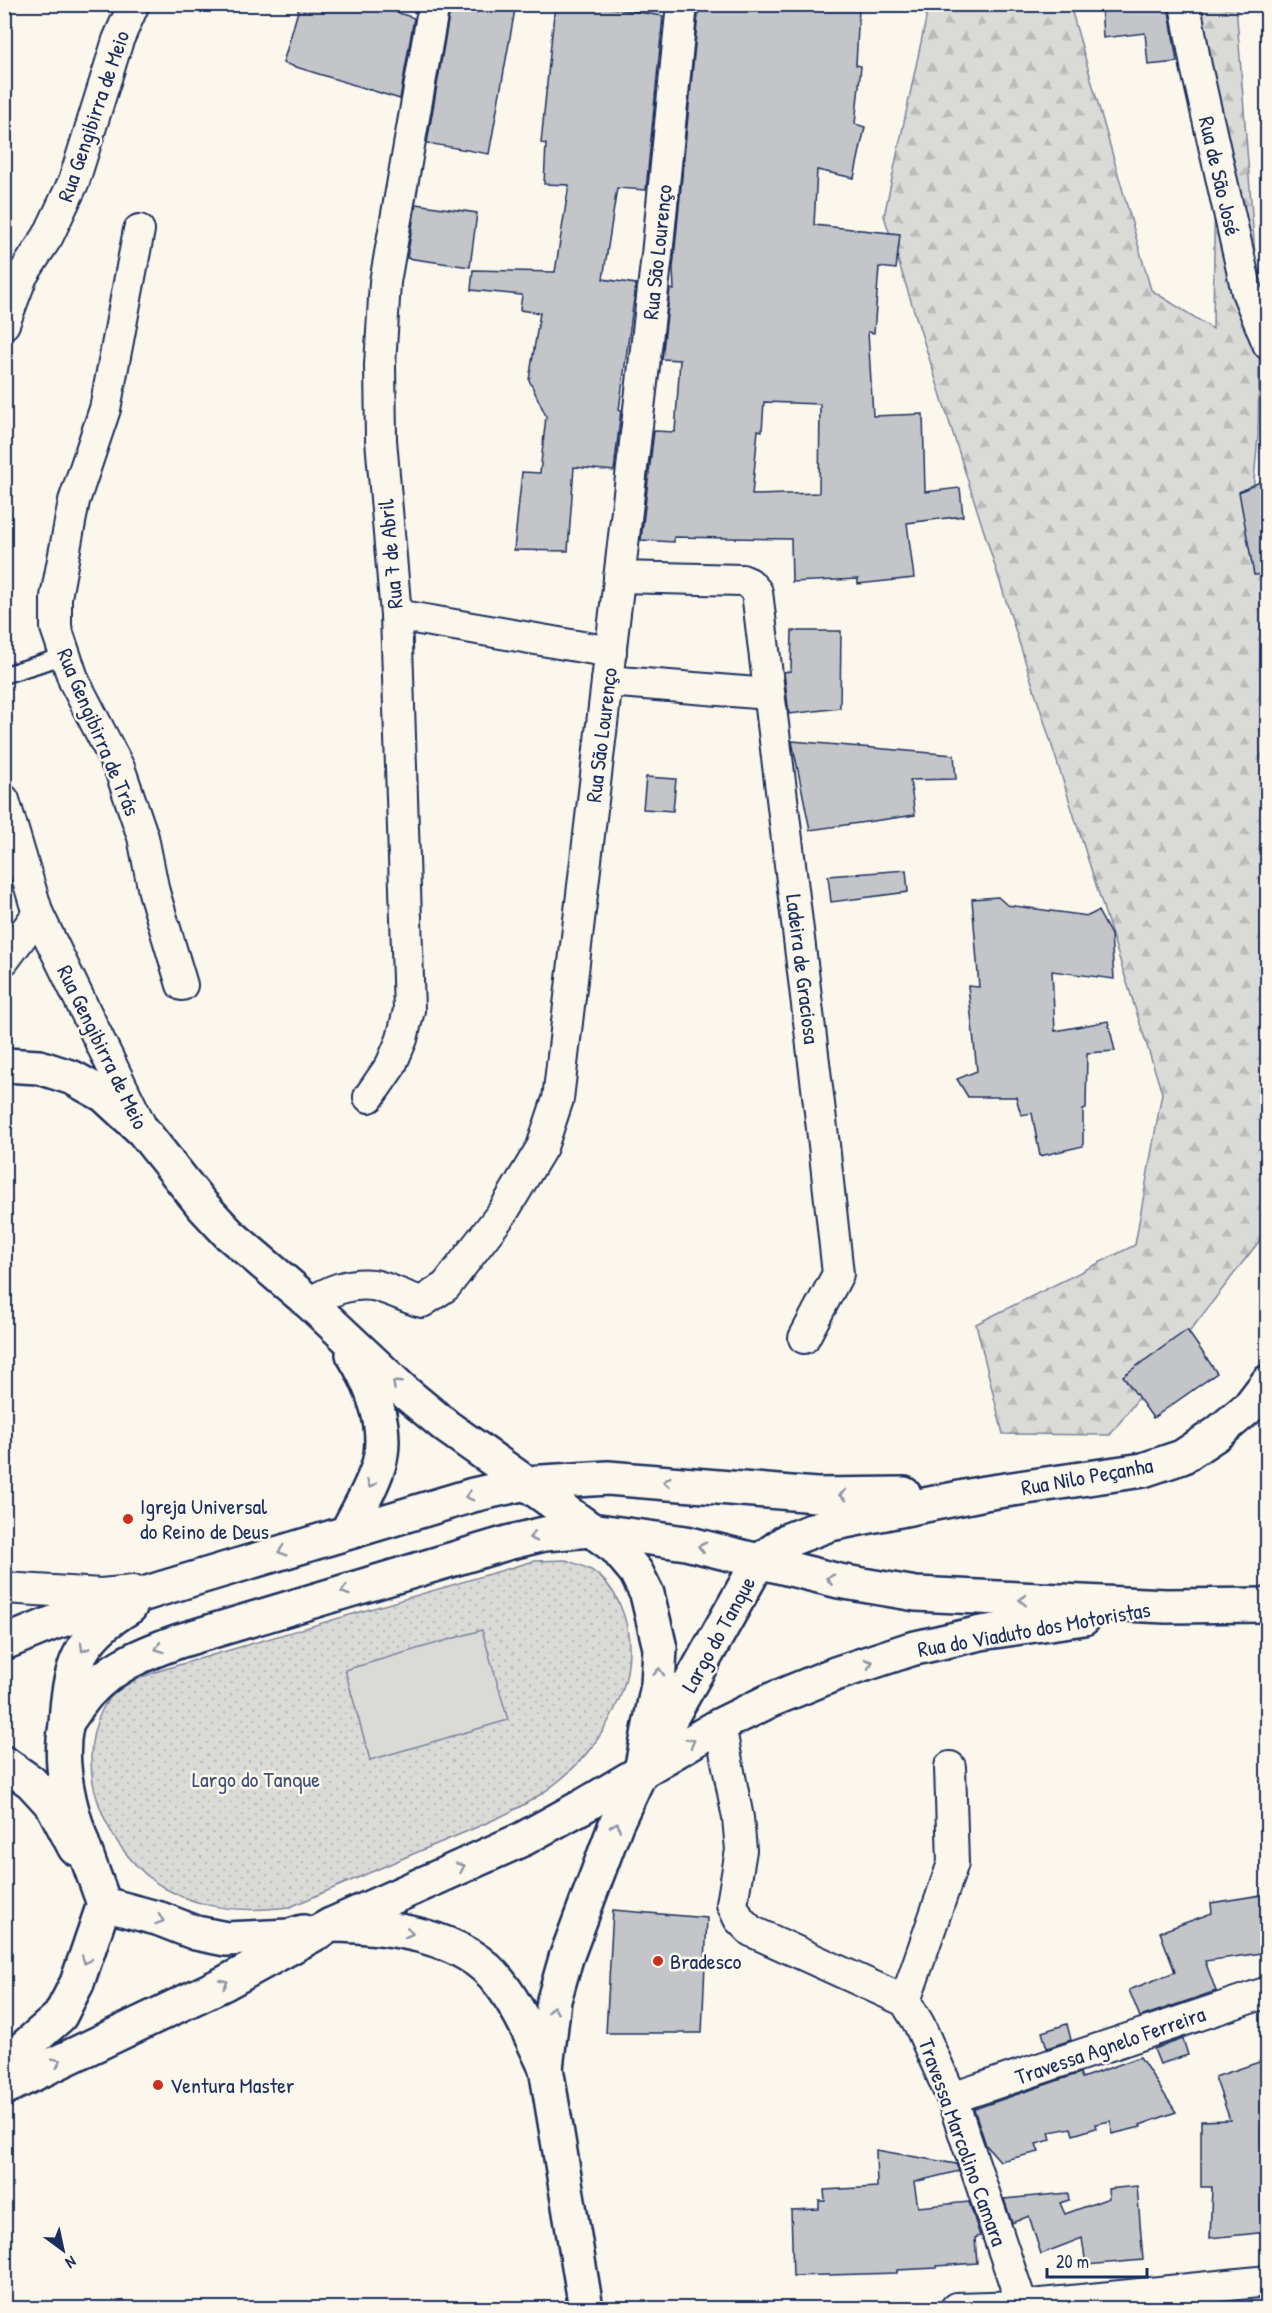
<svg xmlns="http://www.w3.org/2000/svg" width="1272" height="2313" viewBox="0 0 1272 2313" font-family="'Patrick Hand',sans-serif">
	<defs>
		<pattern id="forest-firs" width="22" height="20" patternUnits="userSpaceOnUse" patternTransform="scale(1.5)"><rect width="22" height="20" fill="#dadad7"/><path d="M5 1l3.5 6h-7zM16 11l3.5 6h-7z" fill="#babbbb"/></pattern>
		<pattern id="park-dots" width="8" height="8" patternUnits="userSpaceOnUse" patternTransform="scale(1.5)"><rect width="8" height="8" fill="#dadad7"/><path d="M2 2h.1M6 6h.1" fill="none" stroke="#babbbb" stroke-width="1.8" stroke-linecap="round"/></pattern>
	</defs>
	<rect width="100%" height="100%" fill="#fbf7ec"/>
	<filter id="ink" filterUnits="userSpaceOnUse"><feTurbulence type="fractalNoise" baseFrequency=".0167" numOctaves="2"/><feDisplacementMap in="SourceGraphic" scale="12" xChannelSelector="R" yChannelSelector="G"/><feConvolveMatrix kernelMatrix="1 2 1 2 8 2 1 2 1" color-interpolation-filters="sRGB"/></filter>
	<g filter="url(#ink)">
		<!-- forest -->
		<path fill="url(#forest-firs)" stroke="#7a849a" stroke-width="1.5" d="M 926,5 L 1070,5 L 1151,290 L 1213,329 L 1215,164 L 1177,5 L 1236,5 L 1260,320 L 1258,436 L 1252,503 L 1268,571 L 1267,1231 L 1110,1435 L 1003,1434 L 976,1324 L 1135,1245 L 1162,1093 L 884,216 L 926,19 Z"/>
		<!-- park -->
		<path fill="url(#park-dots)" stroke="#7a849a" stroke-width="1.5" d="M 566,1560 C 574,1563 583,1566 591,1570 C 617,1586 629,1620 629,1648 C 629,1680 620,1702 604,1729 C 562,1798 498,1818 427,1848 C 381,1868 336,1887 290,1907 C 246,1912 206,1911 166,1889 C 109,1856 70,1770 103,1708 C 114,1687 138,1679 158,1671 L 534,1561 Z"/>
		<!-- garden -->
		<path fill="#dadad7" stroke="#7a849a" stroke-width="1.5" d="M 482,1630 L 508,1720 L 370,1760 L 345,1670 Z"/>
		<!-- building -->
		<g fill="#c3c5c9" stroke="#1b2f5e" stroke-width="1.5" fill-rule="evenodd">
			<path d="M 300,4 L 372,4 L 414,18 L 400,99 L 283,63 Z"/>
			<path d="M 451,4 L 516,4 L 489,154 L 427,143 Z"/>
			<path d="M 555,4 L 586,4 L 663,16 L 646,190 L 617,188 L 603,279 L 636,284 L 619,410 L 621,410 L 614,471 L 574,467 L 568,551 L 514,550 L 522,472 L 540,473 L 546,416 L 529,380 L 540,313 L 520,310 L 522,295 L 471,290 L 473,270 L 555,272 L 569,185 L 544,184 L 546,144 L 541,143 Z"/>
			<path d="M 699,4 L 763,4 L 859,9 L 856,65 L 861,66 L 855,124 L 865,127 L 854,178 L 817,170 L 814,225 L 900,234 L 896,269 L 879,267 L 874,333 L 868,332 L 873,416 L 923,414 L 925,492 L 960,488 L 963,516 L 907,523 L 914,578 L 858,584 L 858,579 L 792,582 L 791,539 L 674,537 L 674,542 L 641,540 L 654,431 L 675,432 L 680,360 L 662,359 L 670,289 L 674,290 L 673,268 ZM 764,402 L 820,404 L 819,493 L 752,495 L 758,430 L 762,431 Z"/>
			<path d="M 1101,4 L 1168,4 L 1177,62 L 1148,65 L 1145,33 L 1103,38 Z"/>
			<path d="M 416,204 L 477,213 L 470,267 L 407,258 Z"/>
			<path d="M 1268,478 L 1268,574 L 1254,575 L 1239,492 Z"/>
			<path d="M 792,631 L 841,631 L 840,708 L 789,714 L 784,672 L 791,671 Z"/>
			<path d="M 792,741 L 954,755 L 956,779 L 910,780 L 915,815 L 810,830 Z"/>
			<path d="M 646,777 L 676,779 L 673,811 L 643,809 Z"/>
			<path d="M 906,870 L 908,892 L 831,902 L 828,876 Z"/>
			<path d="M 998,897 L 1007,905 L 1088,916 L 1098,911 L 1111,935 L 1114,979 L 1052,971 L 1055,1031 L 1108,1021 L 1115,1051 L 1087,1053 L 1086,1109 L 1083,1110 L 1083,1146 L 1040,1156 L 1032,1113 L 1021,1115 L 1016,1097 L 968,1097 L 957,1079 L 977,1071 L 968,986 L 979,987 L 972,899 Z"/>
			<path d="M 1187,1330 L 1217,1373 L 1153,1418 L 1123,1376 Z"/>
			<path d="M 1268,1894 L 1268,1952 L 1205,1961 L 1216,1991 L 1140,2017 L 1129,1990 L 1175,1972 L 1160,1932 L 1212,1913 L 1211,1903 Z"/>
			<path d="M 613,1910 L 707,1918 L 702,2033 L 606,2033 Z"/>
			<path d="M 1067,2024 L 1071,2040 L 1047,2048 L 1042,2032 Z"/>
			<path d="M 1183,2039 L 1188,2055 L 1160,2064 L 1154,2049 Z"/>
			<path d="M 1140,2057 L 1176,2112 L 1140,2125 L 1141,2127 L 1112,2134 L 1111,2121 L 1095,2124 L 1096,2128 L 1073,2135 L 1071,2128 L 1049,2132 L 1051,2140 L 1036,2144 L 1039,2152 L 1000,2161 L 986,2145 L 974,2109 L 1080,2073 L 1082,2078 Z"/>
			<path d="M 1268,2059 L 1268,2232 L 1210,2238 L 1212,2187 L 1201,2187 L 1201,2121 L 1230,2120 L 1215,2077 Z"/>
			<path d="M 876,2150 L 956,2164 L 959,2171 L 914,2182 L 918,2207 L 969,2202 L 980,2236 L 975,2238 L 977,2263 L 937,2266 L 937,2268 L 897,2270 L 897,2273 L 793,2276 L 791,2210 L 819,2209 L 819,2201 L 825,2201 L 824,2190 L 877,2187 Z"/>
			<path d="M 1137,2186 L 1143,2260 L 1086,2265 L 1082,2238 L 1041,2254 L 1029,2216 L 1012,2223 L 1004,2199 L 1068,2193 L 1069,2200 L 1060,2203 L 1065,2214 L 1109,2198 L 1108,2189 Z"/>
		</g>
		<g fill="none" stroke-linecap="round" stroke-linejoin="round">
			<!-- lane casing -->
			<g stroke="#1b2f5e" stroke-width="20">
				<path id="lane" d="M 4,675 L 64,656"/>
			</g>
			<!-- street casing -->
			<g stroke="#1b2f5e" stroke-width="34">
				<g id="street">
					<path d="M 1185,4 L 1196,66 L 1247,292 L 1268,344"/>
					<path d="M 139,230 L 105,409 L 74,501 L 56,597 L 56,628 L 74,681 L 120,770 L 143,837 L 154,892 L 182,985"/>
					<path d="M 4,324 L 22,276 L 48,236 L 74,181 L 118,40 L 134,4"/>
					<path d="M 619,577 L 742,580 L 749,583 L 757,592 L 824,1145 L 838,1274 L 804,1338"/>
					<path d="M 396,615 L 611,652"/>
					<path d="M 607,681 L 769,694"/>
					<path d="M 4,800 L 38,914 L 142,1128"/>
					<path d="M 4,960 L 38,914"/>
					<path d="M 369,1097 L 391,1065 L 402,1039 L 409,1010 L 396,615 L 381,440 L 380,365 L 385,282 L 434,4"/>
					<path d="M 310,1303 C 329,1291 349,1282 373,1285 C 389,1288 406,1298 422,1302 L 446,1286 L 503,1212 L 542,1147 L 558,1099 L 657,255 L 682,4"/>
					<path d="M 4,1588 L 101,1594 L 133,1591"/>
					<path d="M 720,1725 L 738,1818 L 741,1850 L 732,1904 L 739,1919 L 751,1931 L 905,2001 L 919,2024 L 952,2098 L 1023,2308"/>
					<path d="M 905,2001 L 953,1863 L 950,1767"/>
					<path d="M 952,2098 L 1268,1992"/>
					<path d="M 956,2308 L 1022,2306 L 1268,2281"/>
				</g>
			</g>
			<!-- secondary casing -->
			<g stroke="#1b2f5e" stroke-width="38">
				<g id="secondary">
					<path d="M 4,1065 L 39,1067 L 73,1078 L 104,1095 L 143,1131 L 202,1205 L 229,1234 L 310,1303 L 407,1394 L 447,1427 L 526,1483"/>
					<path d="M 347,1532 C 358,1510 372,1488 379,1464 C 389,1427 372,1385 353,1354"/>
					<path d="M 4,1643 L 53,1623 L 163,1588 L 473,1495 L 526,1483 L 608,1478 L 816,1495 L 904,1494"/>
					<path d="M 66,1724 C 69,1667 78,1637 130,1607"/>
					<path d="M 4,1763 L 31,1782 L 53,1806 L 75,1848"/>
					<path d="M 331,1925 C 387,1926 463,1934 500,1983 C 520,2009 532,2039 546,2068"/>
					<path d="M 586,2308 L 546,2068 L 554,2000 L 566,1958 L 616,1824 L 641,1771 L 759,1561 L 788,1540 L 830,1524 L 985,1493 L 1143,1470 L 1182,1457 L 1218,1433 L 1249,1407 L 1268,1382"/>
				</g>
			</g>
			<!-- primary casing -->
			<g stroke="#1b2f5e" stroke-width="38">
				<g id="primary">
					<path d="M 526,1483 L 615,1547 L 636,1572 L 647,1594 L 660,1648 L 658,1685 L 641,1771"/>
					<path d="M 104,1904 C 86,1851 54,1784 66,1726 C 67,1720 74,1713 77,1707 C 102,1670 139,1655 179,1641 L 507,1543 L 544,1534 L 591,1530 L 686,1543 L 839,1581 L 916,1594 L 1166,1606 L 1268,1605"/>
					<path d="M 104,1904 L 160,1919 L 196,1933 L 226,1939 L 290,1936 L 303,1932"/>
					<path d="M 4,2065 L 60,2016 L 77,1983 L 104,1904"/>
					<path d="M 4,2088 L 225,1983 L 331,1925 L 523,1839 L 585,1805 L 720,1725 L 771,1700 L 835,1674 L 911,1649 L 981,1633 L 1084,1618"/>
				</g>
			</g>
			<!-- lane -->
			<use href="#lane" stroke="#fbf7ec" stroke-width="15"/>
			<!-- street -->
			<use href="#street" stroke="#fbf7ec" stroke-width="30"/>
			<!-- secondary -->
			<use href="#secondary" stroke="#fbf7ec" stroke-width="33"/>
			<!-- primary -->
			<use href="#primary" stroke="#fbf7ec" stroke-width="33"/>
		</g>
		<!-- one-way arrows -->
		<defs><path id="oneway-chevron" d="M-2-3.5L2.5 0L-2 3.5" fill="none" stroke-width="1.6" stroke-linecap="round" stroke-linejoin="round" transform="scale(1.5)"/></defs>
		<g stroke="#8b93a5">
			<use href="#oneway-chevron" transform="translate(396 1384) rotate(-137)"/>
			<use href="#oneway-chevron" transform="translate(667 1482) rotate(-176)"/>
			<use href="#oneway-chevron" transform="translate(371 1484) rotate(112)"/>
			<use href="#oneway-chevron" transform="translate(843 1495) rotate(179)"/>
			<use href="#oneway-chevron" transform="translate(469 1496) rotate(165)"/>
			<use href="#oneway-chevron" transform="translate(533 1537) rotate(167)"/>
			<use href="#oneway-chevron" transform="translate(702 1547) rotate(-167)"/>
			<use href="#oneway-chevron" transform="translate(282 1551) rotate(163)"/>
			<use href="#oneway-chevron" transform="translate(830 1579) rotate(-166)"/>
			<use href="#oneway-chevron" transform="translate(345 1591) rotate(163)"/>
			<use href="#oneway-chevron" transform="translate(1023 1600) rotate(-178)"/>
			<use href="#oneway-chevron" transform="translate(84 1648) rotate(120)"/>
			<use href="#oneway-chevron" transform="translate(159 1648) rotate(160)"/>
			<use href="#oneway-chevron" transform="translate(869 1663) rotate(-19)"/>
			<use href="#oneway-chevron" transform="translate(659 1672) rotate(-87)"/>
			<use href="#oneway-chevron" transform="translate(691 1742) rotate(-30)"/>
			<use href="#oneway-chevron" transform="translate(616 1826) rotate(-68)"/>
			<use href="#oneway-chevron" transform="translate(461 1867) rotate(-24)"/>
			<use href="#oneway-chevron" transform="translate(160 1920) rotate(18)"/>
			<use href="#oneway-chevron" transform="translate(409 1933) rotate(13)"/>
			<use href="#oneway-chevron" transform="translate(86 1960) rotate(110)"/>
			<use href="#oneway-chevron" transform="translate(224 1983) rotate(-26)"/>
			<use href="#oneway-chevron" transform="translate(553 2010) rotate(-83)"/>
			<use href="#oneway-chevron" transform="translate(57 2062) rotate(-26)"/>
		</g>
	</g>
	<!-- markers -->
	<g fill="#c8321e" stroke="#fbf7ec" stroke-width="2">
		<circle cx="128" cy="1519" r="6"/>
		<circle cx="658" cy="1961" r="6"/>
		<circle cx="158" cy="2085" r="6"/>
	</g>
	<g text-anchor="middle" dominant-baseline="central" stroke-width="5" stroke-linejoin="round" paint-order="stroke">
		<!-- street labels -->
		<g font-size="22" fill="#1b2f5e" stroke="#fbf7ec">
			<text transform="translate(93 116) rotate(-71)">Rua Gengibirra de Meio</text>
			<text transform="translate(1220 176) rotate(77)">Rua de São José</text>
			<text transform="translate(657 252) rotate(-84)">Rua São Lourenço</text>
			<text transform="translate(390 554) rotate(-95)">Rua 7 de Abril</text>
			<text transform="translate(99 732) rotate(67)">Rua Gengibirra de Trás</text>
			<text transform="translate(601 735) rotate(-83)">Rua São Lourenço</text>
			<text transform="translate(803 969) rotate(83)">Ladeira de Graciosa</text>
			<text transform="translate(103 1047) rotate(64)">Rua Gengibirra de Meio</text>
			<text transform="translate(1087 1476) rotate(-10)">Rua Nilo Peçanha</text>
			<text transform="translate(1034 1629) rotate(-10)">Rua do Viaduto dos Motoristas</text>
			<text transform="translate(718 1634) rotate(-61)">Largo do Tanque</text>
			<text transform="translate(1110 2045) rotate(-19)">Travessa Agnelo Ferreira</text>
			<text transform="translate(963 2142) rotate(70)">Travessa Marcolino Camara</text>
		</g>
		<!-- poi labels -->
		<g font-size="22" fill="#1b2f5e" stroke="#fbf7ec" text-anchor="start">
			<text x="140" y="1506">Igreja Universal<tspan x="140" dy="25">do Reino de Deus</tspan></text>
			<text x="670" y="1961">Bradesco</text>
			<text x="170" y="2085">Ventura Master</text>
		</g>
		<!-- park labels -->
		<g font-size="22" fill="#415176" stroke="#fbf7ec">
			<text x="256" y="1779">Largo do Tanque</text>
		</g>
	</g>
	<!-- margin -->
	<rect width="1272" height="2313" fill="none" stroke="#fbf7ec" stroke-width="24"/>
	<rect x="12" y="12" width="1248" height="2289" fill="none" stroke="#1b2f5e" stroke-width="2" filter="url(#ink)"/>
	<!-- north arrow -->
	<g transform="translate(63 2250) rotate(147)" stroke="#fbf7ec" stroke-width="4.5" paint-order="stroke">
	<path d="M0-4.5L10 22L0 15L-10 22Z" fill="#1b2f5e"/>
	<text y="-9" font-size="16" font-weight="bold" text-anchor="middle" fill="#1b2f5e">N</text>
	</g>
	<!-- scale -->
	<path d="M1047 2268v9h100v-9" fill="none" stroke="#1b2f5e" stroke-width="3"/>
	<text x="1056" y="2268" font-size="18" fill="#1b2f5e" stroke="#fbf7ec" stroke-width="4.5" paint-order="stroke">20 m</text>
</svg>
